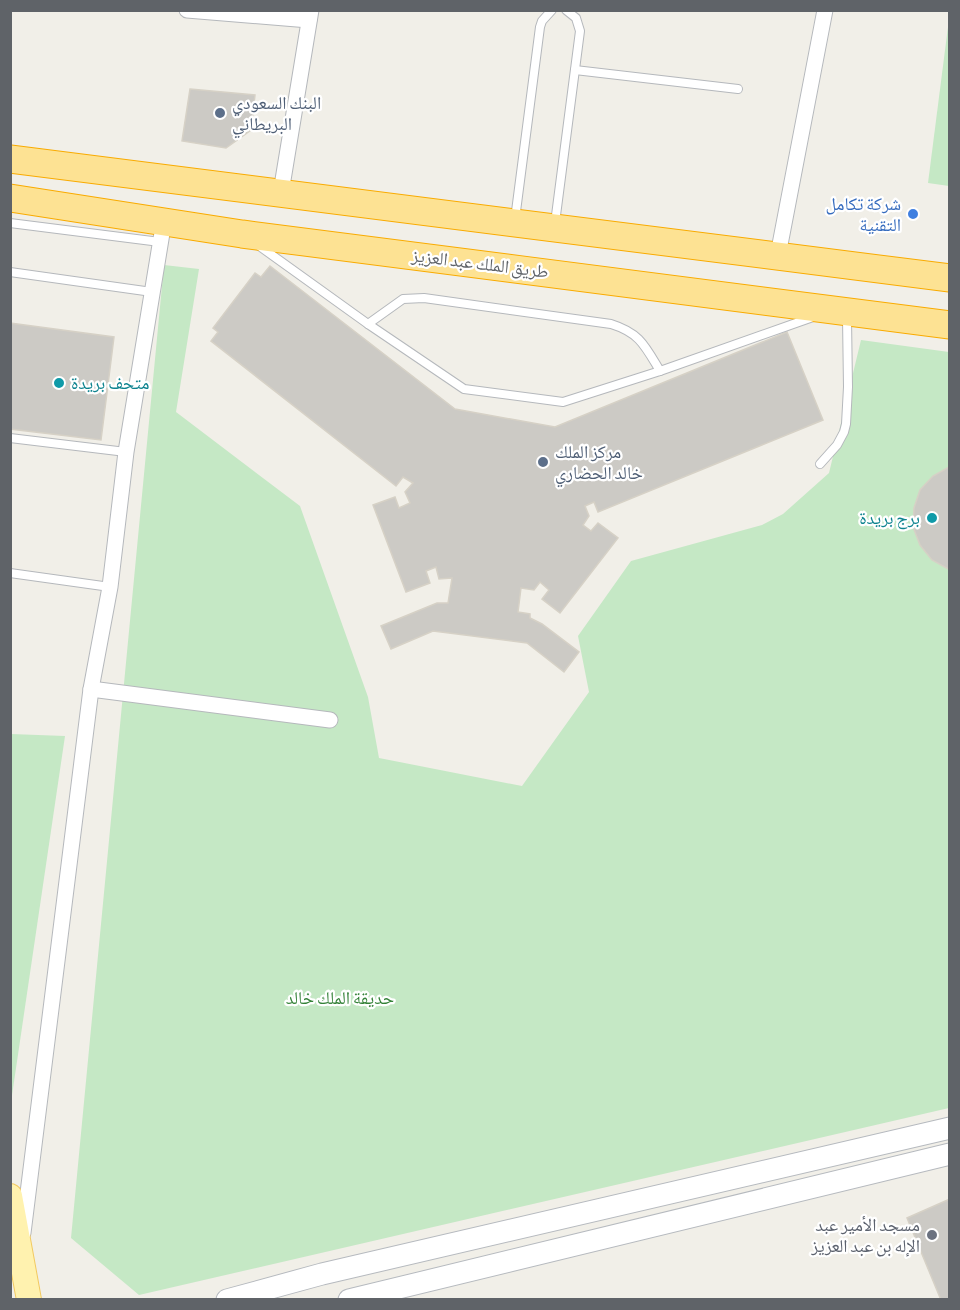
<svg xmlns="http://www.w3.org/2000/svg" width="960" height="1310" viewBox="0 0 960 1310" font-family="'Sofia Sans Condensed','Noto Naskh Arabic',sans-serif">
	<rect width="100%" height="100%" fill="#f1efe8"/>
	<!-- green -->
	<g fill="#c5e8c5">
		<path d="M 949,19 L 949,186 L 928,183 Z"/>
		<path d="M 164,265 L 199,269 L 176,412 L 300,506 L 368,697 L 379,758 L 522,786 L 589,692 L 578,636 L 631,561 L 762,525 L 783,514 L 829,473 L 861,340 L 949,352 L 949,1108 L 139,1295 L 71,1238 Z"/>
		<path d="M 11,734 L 65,736 L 11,1102 L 10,734 Z"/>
	</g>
	<!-- building -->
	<g fill="#cccac5" stroke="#d6d1c6" stroke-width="1.5">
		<path d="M 190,89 L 255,95 L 251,130 L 226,148 L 182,141 Z"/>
		<path d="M 270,266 L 455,409 L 555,427 L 787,332 L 823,420 L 598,512 L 594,502 L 585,506 L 589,516 L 583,525 L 591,531 L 598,523 L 618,538 L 560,613 L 542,599 L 549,590 L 540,582 L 534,590 L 521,588 L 518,612 L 530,614 L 530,618 L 542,624 L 579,652 L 564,672 L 527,643 L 433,631 L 391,649 L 381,626 L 437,603 L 448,603 L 452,578 L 439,579 L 436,567 L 426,571 L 430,583 L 406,592 L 373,505 L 395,497 L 399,508 L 410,503 L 405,492 L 413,483 L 403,477 L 396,486 L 211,341 L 218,332 L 213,328 L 255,273 L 261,277 Z"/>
		<path d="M 10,323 L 114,337 L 101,440 L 10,429 Z"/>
		<path d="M 949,467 L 950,467 L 950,570 L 932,560 L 920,545 L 913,527 L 914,508 L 920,490 L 933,476 Z"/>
		<path d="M 950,1199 L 950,1300 L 941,1300 L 907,1218 Z"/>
	</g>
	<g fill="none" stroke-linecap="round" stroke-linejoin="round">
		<!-- lane casing -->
		<g stroke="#b5b8bc" stroke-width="10">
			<g id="lane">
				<path d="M 575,70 L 738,89"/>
				<path d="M 515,219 L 540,27 L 542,21 L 552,10"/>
				<path d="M 10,223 L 160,242"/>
				<path d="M 555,223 L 580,31 L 576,18 L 566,10"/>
				<path d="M 258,245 L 368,324 L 464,389 L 563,402 L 660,371 L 813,317"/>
				<path d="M 10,272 L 152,292"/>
				<path d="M 368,324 L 403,299 L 424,298 L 611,324 C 640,333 645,346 660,371"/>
				<path d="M 10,438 L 126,452"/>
				<path d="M 820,464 L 837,445 L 844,432 L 846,424 L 848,387 L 847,318"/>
				<path d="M 10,573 L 110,587"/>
			</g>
		</g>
		<!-- street casing -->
		<g stroke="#b5b8bc" stroke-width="17">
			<g id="street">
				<path d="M 187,10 L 309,20"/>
				<path d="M 281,192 L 311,10"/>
				<path d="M 778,255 L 825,10"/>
				<path d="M 91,689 L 330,720"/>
				<path d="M 23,1233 L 91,689 L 110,587 L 126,452 L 162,233 L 162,220"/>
			</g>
		</g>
		<!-- secondary casing -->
		<g stroke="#b6babf" stroke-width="23">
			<g id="secondary">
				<path d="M 227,1300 L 322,1274 L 950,1128"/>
				<path d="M 349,1300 L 950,1154"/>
			</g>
		</g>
		<!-- primary casing -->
		<g stroke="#f2c960" stroke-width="26">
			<path id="primary" d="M 10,1196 L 29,1300"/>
		</g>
		<!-- highway casing -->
		<g stroke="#f9ab00" stroke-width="29">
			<g id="highway">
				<path d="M 10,159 L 950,278"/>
				<path d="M 10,198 L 242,234 L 950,325"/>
			</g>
		</g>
		<!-- lane -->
		<use href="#lane" stroke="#fff" stroke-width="8"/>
		<!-- street -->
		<use href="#street" stroke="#fff" stroke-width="15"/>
		<!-- secondary -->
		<use href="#secondary" stroke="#fff" stroke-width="21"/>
		<!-- primary -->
		<use href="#primary" stroke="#fff2af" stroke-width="24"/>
		<!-- highway -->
		<use href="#highway" stroke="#fde293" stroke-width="27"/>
	</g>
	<!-- markers -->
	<g fill="#5c6f8a" stroke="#fff" stroke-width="2">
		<circle cx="220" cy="113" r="6"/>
		<circle cx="543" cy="462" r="6"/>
	</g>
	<circle fill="#3f7fe0" stroke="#fff" stroke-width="2" cx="913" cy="214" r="6"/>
	<g fill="#0f9aa8" stroke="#fff" stroke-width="2">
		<circle cx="59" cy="383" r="6"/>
		<circle cx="932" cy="518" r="6"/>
	</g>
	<circle fill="#6b7280" stroke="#fff" stroke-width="2" cx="932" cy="1235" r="6"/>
	<g text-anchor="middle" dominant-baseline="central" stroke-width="4.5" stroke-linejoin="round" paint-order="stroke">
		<!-- service labels -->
		<g font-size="18" fill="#4e5e75" stroke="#fff" text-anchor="start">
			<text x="232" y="103">البنك السعودي<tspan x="232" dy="21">البريطاني</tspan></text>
			<text x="555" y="452">مركز الملك<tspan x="555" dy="21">خالد الحضاري</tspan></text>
		</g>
		<!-- shop labels -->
		<g font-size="18" fill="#366cbe" stroke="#fff" text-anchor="end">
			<text x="901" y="204">شركة تكامل<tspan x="901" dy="21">التقنية</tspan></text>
		</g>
		<!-- street labels -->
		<g font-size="18" fill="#5f6368" stroke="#fff">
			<text transform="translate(480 264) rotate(7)">طريق الملك عبد العزيز</text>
		</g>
		<!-- culture labels -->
		<g font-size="18" fill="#0d838f" stroke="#fff" text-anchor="start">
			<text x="71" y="383">متحف بريدة</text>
			<text x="920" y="518" text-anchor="end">برج بريدة</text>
		</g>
		<!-- park labels -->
		<g font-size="18" fill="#348238" stroke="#fff">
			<text x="340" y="998">حديقة الملك خالد</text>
		</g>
		<!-- worship labels -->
		<g font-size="18" fill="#5b616d" stroke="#fff" text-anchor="end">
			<text x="920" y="1225">مسجد الأمير عبد<tspan x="920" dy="21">الإله بن عبد العزيز</tspan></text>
		</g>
	</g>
	<!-- border -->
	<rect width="960" height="1310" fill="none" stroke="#5f6368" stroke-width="24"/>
</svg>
